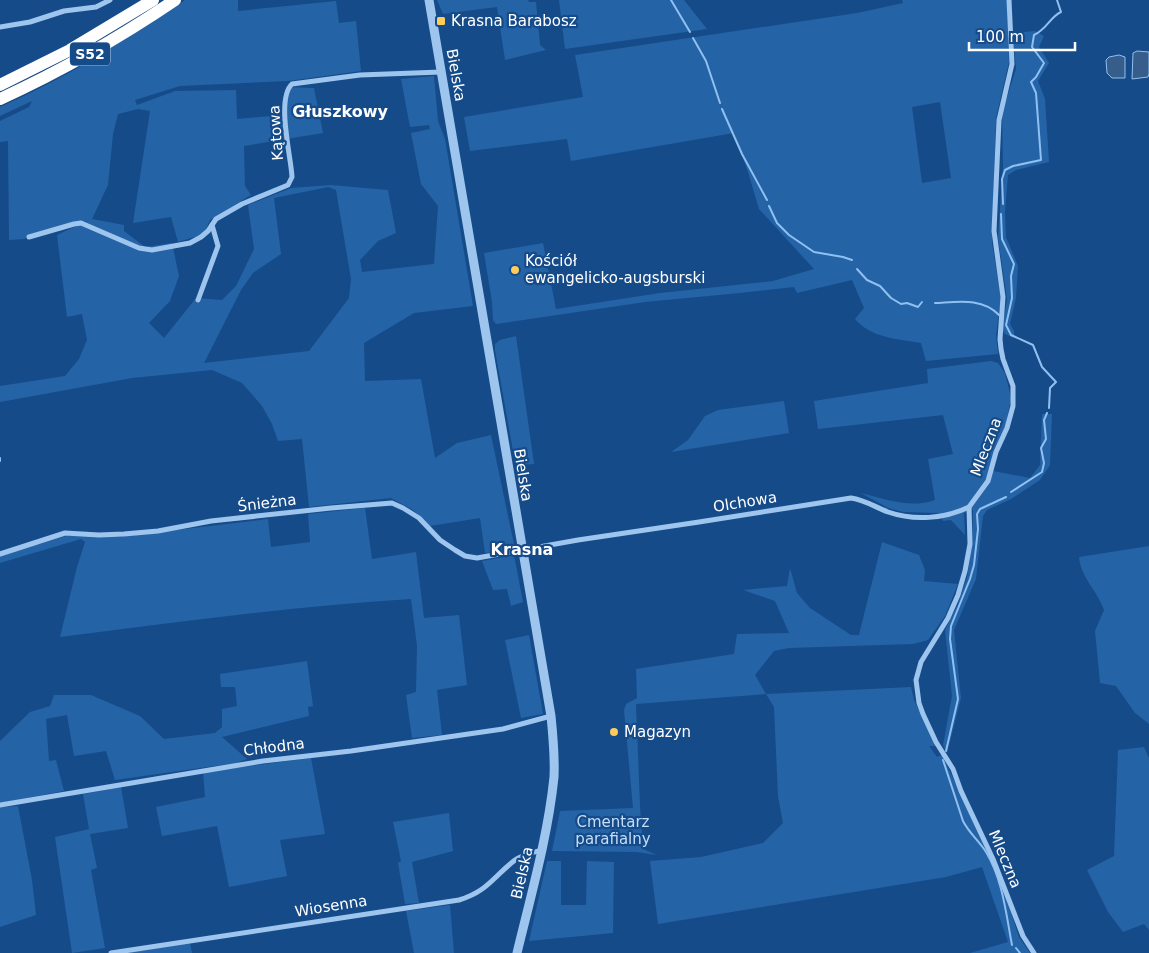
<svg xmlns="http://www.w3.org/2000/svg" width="1149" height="953" viewBox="0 0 1149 953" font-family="'DejaVu Sans',sans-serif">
	<rect width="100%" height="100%" fill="#164b89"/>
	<!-- green -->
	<g fill="#2563a7" fill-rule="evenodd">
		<path d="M 185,0 L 238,0 L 238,11 L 336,1 L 339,23 L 356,21 L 361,71 L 288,81 L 180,86 L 135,100 L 137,105 L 175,91 L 236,90 L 237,119 L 282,115 L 286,87 L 314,88 L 323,133 L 244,146 L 245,186 L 251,195 L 210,220 L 205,231 L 198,236 L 178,242 L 171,217 L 133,223 L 150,111 L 138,109 L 118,114 L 113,134 L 108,185 L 92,219 L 124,225 L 124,231 L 145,247 L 172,243 L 179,276 L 170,301 L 149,323 L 164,338 L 196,298 L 222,300 L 236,286 L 254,249 L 248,205 L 291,188 L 331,185 L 388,190 L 396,233 L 378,241 L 360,260 L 362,272 L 434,264 L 438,206 L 421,184 L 411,133 L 430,129 L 429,125 L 410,127 L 401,79 L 434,76 L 438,121 L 445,139 L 473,306 L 414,313 L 364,343 L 365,381 L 421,379 L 435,458 L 457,443 L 491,435 L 515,549 L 485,553 L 480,518 L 430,526 L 413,510 L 391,498 L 309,507 L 302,439 L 278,441 L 272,424 L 262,406 L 242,383 L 212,370 L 132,378 L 0,402 L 0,386 L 65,376 L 79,359 L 87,340 L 82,314 L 67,317 L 57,235 L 87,221 L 24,239 L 9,240 L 8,141 L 0,142 L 0,121 L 29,107 L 32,101 L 0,116 L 0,107 C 65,79 126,40 185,0 ZM 328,187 L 336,190 L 351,279 L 349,298 L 309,351 L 204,363 L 241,290 L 253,273 L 281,254 L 274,198 Z"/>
		<path d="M 437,0 L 528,0 L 529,2 L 536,2 L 540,45 L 546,50 L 505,60 L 497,7 L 443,14 Z"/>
		<path d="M 559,0 L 684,0 L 707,29 L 565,49 Z"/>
		<path d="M 902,0 L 1007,0 L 1009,62 L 996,118 L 992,243 L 1001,298 L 996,335 L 998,354 L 926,361 L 921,343 C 898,339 871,338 855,319 L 864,308 L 852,280 L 797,293 L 794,287 L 740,293 L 645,302 L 496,324 L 493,320 L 492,302 L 484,253 L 543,243 L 556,309 L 660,293 L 773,281 L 814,269 L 759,209 L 748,172 L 734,133 L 571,161 L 567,139 L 470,151 L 464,117 L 583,97 L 575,55 L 857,13 L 903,3 ZM 940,102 L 951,178 L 922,183 L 912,107 Z"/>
		<path d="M 1035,31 L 1044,36 L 1039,47 L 1049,63 L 1038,81 L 1045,99 L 1049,162 L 1016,170 L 1008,175 L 1005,212 L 1006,237 L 1018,266 L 1016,298 L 1010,324 L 1014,331 L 1014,338 L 1005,334 L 1002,329 L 1007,299 L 998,238 L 1003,166 L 1002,113 L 1016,69 L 1013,33 Z"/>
		<path d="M 516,336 L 534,464 L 520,465 L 515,462 L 495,350 L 495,344 L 500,340 Z"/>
		<path d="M 991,361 L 998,363 L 1005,373 L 1011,398 L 1006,424 L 989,469 L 993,471 L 1030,478 L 1040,465 L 1042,414 L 1052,414 L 1050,465 L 1040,480 L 1011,499 L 987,510 L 983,516 L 976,579 L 954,630 L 961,698 L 947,753 L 943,745 L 952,696 L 945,630 L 957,606 L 967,578 L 972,543 L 973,510 L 964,513 L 965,535 L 951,520 L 943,521 L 939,513 L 904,512 L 888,508 L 861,493 C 886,499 910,509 935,500 L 928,459 L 953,454 L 943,415 L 818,429 L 814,401 L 928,383 L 927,369 Z"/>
		<path d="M 784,401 L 789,433 L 671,452 L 688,440 L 705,416 L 718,410 Z"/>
		<path d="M 365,508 L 372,559 L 416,552 L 424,618 L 459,615 L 467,685 L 437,690 L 442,735 L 412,738 L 406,695 L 416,692 L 417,646 L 411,599 C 294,606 177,622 60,637 L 77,567 L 85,542 L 81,539 L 0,563 L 0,556 L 69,535 L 118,537 L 268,519 L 271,547 L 310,542 L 308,514 Z"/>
		<path d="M 882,542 L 919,555 L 925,570 L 924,581 L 958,584 L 945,616 L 928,640 L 913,644 L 789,648 L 774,651 L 755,675 L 766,694 L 911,687 L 914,700 L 936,746 L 929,746 L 937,757 L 942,755 L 995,865 L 1019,937 L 1030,953 L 970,953 L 1008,942 L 982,867 L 946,877 L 658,924 L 650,861 L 701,857 L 763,843 L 783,823 L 778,796 L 774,707 L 766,694 L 636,704 L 640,806 L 643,849 L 657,855 L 636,852 L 552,851 L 560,811 L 633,808 L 624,710 L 626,704 L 637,698 L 636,669 L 734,654 L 737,634 L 789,633 L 775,601 L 743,590 L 787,586 L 790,568 L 797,593 L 810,608 L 851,635 L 859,635 Z"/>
		<path d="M 1149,546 L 1149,724 L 1135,713 L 1116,686 L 1100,683 L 1095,631 L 1104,610 C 1097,590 1081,578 1079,557 Z"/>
		<path d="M 514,555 L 523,602 L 511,606 L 507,589 L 493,590 L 482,561 Z"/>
		<path d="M 529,635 L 543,714 L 521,718 L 505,640 Z"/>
		<path d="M 307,661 L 313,706 L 308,707 L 309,716 L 222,737 L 247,759 L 236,763 L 115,780 L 106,751 L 74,756 L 67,715 L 46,719 L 49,761 L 56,760 L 64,791 L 0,803 L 0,741 L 30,712 L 50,706 L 54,695 L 91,695 L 140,716 L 164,739 L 215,733 L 222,727 L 222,709 L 237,706 L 235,687 L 221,687 L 220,674 Z"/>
		<path d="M 1144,747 L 1149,758 L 1149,930 L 1144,924 L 1123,932 L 1108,912 L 1087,870 L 1114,856 L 1118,750 Z"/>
		<path d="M 311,758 L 325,834 L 280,840 L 287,876 L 229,887 L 217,826 L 162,836 L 156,807 L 205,797 L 203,772 Z"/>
		<path d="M 121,787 L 128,828 L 90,834 L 97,868 L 91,870 L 105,948 L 72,953 L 55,837 L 89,829 L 83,794 Z"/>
		<path d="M 18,806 L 32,880 L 36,915 L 0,927 L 0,807 Z"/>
		<path d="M 449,813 L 453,851 L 412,862 L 419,903 L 405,904 L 398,863 L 401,861 L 393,822 Z"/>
		<path d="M 547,861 L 561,861 L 561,905 L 586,905 L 587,861 L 614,862 L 613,933 L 529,941 Z"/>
		<path d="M 450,905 L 454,953 L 414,953 L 406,911 Z"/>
		<path d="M 190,943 L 192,953 L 125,953 Z"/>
	</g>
	<!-- water -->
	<g fill="#375e8b" stroke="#90c0f1">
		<path d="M 1137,51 L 1149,52 L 1149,74 L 1148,77 L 1132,79 L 1133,53 Z"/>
		<path d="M 1119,55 L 1125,57 L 1125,78 L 1112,78 L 1107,73 L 1106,60 L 1109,57 Z"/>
	</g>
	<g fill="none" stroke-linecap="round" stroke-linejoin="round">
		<!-- stream -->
		<g stroke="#90c0f1" stroke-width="2">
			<path d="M 671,0 L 690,32"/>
			<path d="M 693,38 L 706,61 L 720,103"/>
			<path d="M 722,109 L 742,154 L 767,200"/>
			<path d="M 1003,204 L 1002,179 L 1005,170 L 1013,166 L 1041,160 L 1036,93 L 1031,82 L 1036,77 L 1044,63 L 1032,47 L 1034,35 C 1047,29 1050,17 1061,12 L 1057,0"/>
			<path d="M 769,206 L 777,223 L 789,235 L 814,252 L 843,257 L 852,260"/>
			<path d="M 1001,214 L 1002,239 L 1014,264 L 1011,276 L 1012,298 L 1006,325 L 1011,335 L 1033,345 L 1042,367 L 1056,382 L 1050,388 L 1049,408"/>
			<path d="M 857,269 L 867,280 L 880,286 L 891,298 L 901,304 L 907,303 L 918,307 L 922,302"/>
			<path d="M 935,303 C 957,302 982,297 999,315"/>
			<path d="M 0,458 L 0,461"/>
			<path d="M 1011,492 L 1042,472 L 1044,463 L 1041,448 L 1046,439 L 1044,420 L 1047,413"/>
			<path d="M 946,751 L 958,699 L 950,639 L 951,626 L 970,579 L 974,565 L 978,529 L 977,514 L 980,509 L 1006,497"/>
			<path d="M 943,760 L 963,821 C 969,833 979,841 986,852 C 1003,880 1006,914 1012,945"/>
			<path d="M 1016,948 L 1020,953"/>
		</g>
		<!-- minor -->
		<g stroke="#9ec5ee" stroke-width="5">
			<path d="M 1009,0 L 1012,64 L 999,120 L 994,231 L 1003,297 L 1000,339 L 1001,349 L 1003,359 L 1013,386 L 1013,406 L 1007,428 L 996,452 L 988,481 L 969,507 L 970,544 L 965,571 L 958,595 L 948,618 L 921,662 L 916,680 L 919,703 L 923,714 L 936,742 L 953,769 L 961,791 L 993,859 L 1023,936 L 1034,953"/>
			<path d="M 0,27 L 30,22 L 64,11 L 96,7 L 110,0"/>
			<path d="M 29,237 L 74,224 L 81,223 L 139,248 L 152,250 L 190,243 L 201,237 L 208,231 L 216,219 L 242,204 L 288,185 L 292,177 C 291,156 276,99 292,84 L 360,75 L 441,72"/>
			<path d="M 198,300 L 218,246 L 212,225"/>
			<path d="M 0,554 L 65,533 L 99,535 L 124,534 L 158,531 L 211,521 L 331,508 L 392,503 L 403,508 L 419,518 L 440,540 L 455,550 L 465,556 L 477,558 L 578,540 L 699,522 L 851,498 C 865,500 875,507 888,512 C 914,521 944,519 969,507"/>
			<path d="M 0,805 L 263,761 L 351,751 L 503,729 L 551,716"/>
			<path d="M 111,953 L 459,900 C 488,891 493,877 515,860 C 522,855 532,853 541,850"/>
		</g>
		<!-- tertiary -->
		<path stroke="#9ec5ee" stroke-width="9" d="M 429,0 L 551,716 C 553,736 555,757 554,777 C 548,836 531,895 517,953"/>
		<!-- motorway -->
		<g stroke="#fff" stroke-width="12">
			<path d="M 0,85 L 70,50 L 153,0"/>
			<path d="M 0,99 C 61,71 119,38 175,0"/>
		</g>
	</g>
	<!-- markers -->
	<g fill="#ffcb5c" stroke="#164b89" stroke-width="2">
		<rect x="436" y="16" width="10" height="10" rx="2.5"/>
		<circle cx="515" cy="270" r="5"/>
		<circle cx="614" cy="732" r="5"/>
	</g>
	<g text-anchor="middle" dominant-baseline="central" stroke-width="4.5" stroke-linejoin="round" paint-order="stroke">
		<!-- shield labels -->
		<rect fill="#164b89" stroke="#b9c9dc" stroke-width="1" x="70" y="42.5" width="40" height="23" rx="4"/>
		<g font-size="14" font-weight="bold" fill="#fff">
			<text x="90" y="54">S52</text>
		</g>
		<!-- poi labels -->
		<g font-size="15" fill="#fff" stroke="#164b89" text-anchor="start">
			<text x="451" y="21">Krasna Barabosz</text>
			<text x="525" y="261">Kościół<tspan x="525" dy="17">ewangelicko-augsburski</tspan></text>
			<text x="624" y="732">Magazyn</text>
		</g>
		<!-- street labels -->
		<g font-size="15" fill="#fff" stroke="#164b89">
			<text transform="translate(456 75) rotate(80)">Bielska</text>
			<text transform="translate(276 133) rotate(-94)">Kątowa</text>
			<text transform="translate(986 447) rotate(-69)">Mleczna</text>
			<text transform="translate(523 475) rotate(81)">Bielska</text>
			<text transform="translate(745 502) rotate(-9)">Olchowa</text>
			<text transform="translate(267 503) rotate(-7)">Śnieżna</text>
			<text transform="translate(274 747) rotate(-7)">Chłodna</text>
			<text transform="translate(1005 859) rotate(67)">Mleczna</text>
			<text transform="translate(522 873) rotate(-77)">Bielska</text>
			<text transform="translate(331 906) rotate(-9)">Wiosenna</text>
		</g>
		<!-- park labels -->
		<g font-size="15" fill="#c4defb" stroke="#164b89">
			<text x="613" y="822">Cmentarz<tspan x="613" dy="17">parafialny</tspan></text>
		</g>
		<!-- neighbourhood labels -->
		<g font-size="16" font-weight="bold" fill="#fff" stroke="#164b89">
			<text x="340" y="111">Głuszkowy</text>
			<text x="522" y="549">Krasna</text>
		</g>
	</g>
	<!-- scale -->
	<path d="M969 42v8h106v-8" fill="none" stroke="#ffffff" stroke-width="2.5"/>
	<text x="976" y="42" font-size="15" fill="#ffffff" stroke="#164b89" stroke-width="4" paint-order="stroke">100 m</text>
</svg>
